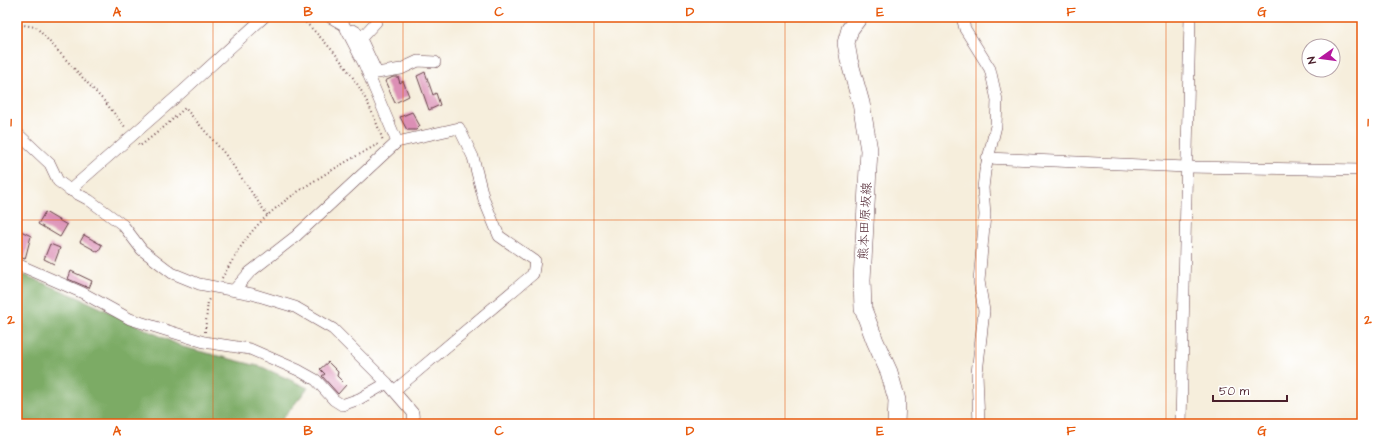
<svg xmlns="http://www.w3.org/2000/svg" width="1379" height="441" viewBox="0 0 1379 441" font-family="'Architects Daughter','Klee One',sans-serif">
	<rect width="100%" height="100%" fill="#fff"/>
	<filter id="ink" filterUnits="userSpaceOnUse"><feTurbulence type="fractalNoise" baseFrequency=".025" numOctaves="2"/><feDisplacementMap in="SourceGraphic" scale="8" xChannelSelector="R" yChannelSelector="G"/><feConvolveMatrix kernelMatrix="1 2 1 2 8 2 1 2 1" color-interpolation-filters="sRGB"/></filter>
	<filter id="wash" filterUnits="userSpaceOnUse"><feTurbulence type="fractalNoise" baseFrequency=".012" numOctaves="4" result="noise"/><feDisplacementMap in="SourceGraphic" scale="16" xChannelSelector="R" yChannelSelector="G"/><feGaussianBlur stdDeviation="0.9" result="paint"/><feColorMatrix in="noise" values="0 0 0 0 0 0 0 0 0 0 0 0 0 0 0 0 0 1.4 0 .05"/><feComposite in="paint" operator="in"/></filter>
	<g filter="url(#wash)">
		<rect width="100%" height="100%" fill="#f6eedc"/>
		<!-- forest -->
		<path fill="#7cab65" stroke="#636548" d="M 17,272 L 82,299 L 183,347 L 262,367 L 308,388 L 278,424 L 17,424 Z"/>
		<g id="blocks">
			<!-- building -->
			<g fill="#dc8fb5">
				<path d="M 425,72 L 433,95 L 436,93 L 440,105 L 429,110 L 417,76 Z"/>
				<path d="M 393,77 L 398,77 L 400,83 L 403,81 L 409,96 L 395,103 L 385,81 Z"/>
				<path d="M 412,112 L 420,126 L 416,130 L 407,130 L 400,117 Z"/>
				<path d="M 45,212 L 67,225 L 60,237 L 38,224 Z"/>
				<path d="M 17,229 L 31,236 L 25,259 L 17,256 Z"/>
				<path d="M 84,235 L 102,245 L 98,252 L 80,242 Z"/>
				<path d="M 50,244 L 60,248 L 54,264 L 44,259 Z"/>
				<path d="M 71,271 L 92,281 L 89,288 L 68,279 Z"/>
				<path d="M 328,362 L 338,372 L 337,376 L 346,385 L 338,394 L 322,376 L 325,374 L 320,369 Z"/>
			</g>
		</g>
	</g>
	<g filter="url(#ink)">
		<use href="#blocks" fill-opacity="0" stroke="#643e46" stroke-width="1"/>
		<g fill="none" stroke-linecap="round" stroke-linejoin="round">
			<!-- minor casing -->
			<g stroke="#643e46" stroke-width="12">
				<g id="minor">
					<path d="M 330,17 L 344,25 L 364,64 L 397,142"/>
					<path d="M 962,17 L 965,29 L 990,69 L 997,100 L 996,126 L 985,171 L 983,188 L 985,215 L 979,281 L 984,311 L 977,373 L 979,424"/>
					<path d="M 353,30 L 363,36 L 376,22 L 377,17"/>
					<path d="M 350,31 L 363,43 L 377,73 L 401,69 L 418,61 L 435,62"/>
					<path d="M 17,133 L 50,164 L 58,181 L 70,190 L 89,200 L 123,225 L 142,250 L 172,273 L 199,284 L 252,294 L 295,307 L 333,329 L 387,383"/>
					<path d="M 987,158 L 1186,167 L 1362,170"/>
					<path d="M 70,190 L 183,91 L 264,17"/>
					<path d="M 17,264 L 83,293 L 130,319 L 204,342 L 250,349 L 298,370 L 316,380 L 334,400 L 342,405 L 359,399 L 387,383 L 413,413 L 414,424"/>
					<path d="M 234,290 L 250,272 L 296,236 L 397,142 L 459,128 L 473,157 L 484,200 L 499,236 L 535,261 L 533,274 L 394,391"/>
					<path d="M 1181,424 L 1190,17"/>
				</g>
			</g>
			<!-- primary casing -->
			<g stroke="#643e46" stroke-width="18">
				<path id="primary" d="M 859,17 L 850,29 L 846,43 L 849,60 L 861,103 L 869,150 L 862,280 L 863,309 L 875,341 L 889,372 L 897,400 L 896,424"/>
			</g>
			<!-- path -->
			<g stroke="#643e46" stroke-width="2" stroke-dasharray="1 3" stroke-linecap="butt">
				<path d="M 300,17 C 317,33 336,53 349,72 C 364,92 375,117 383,141"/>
				<path d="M 17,28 L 23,25 L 36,27 L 105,102 L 126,128"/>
				<path d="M 138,144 L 140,146 L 163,128 L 185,108 L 225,154 L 268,216"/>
				<path d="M 222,278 C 231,263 239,248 250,234 C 279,197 339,166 380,143"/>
				<path d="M 205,332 L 208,301 L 210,297"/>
			</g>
			<!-- minor -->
			<use href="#minor" stroke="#fff" stroke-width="11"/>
			<!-- primary -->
			<use href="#primary" stroke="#fff" stroke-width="17"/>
		</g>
	</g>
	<!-- grid -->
	<path fill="none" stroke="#e8590c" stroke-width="1" stroke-opacity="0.55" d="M 213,17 L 213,424M 403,17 L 403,424M 594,17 L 594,424M 785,17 L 785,424M 976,17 L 976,424M 1166,17 L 1166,424M 17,220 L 1362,220"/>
	<g text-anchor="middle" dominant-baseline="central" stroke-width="3" stroke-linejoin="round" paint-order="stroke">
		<!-- street labels -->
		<g font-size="13" fill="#4a1f2b" stroke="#fff">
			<text transform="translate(865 221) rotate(-87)">熊本田原坂線</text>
		</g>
	</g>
	<!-- margin -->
	<rect width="1379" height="441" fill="none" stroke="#fff" stroke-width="44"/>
	<!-- north arrow -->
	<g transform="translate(1321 58) rotate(256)"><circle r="19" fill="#ffffff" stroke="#b7a5aa"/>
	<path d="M0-3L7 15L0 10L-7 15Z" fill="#b5179e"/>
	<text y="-6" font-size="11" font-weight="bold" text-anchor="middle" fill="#4a1f2b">N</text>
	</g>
	<!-- scale -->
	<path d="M1213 395v6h74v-6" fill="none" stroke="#4a1f2b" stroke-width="2"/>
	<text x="1219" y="395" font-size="12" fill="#4a1f2b" stroke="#ffffff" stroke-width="3" paint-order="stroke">50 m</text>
	<rect x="22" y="22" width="1335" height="397" fill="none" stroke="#e8590c" stroke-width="1.5"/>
	<g font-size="13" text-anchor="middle" font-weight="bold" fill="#e8590c">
		<text x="117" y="16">A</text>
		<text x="308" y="16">B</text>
		<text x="499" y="16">C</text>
		<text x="690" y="16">D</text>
		<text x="880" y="16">E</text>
		<text x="1071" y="16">F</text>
		<text x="1262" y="16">G</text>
		<text x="11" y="126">1</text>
		<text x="1368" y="126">1</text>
		<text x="11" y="324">2</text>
		<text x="1368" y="324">2</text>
		<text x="117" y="435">A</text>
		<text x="308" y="435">B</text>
		<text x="499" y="435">C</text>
		<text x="690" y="435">D</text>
		<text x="880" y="435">E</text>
		<text x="1071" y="435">F</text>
		<text x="1262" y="435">G</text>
	</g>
</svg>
